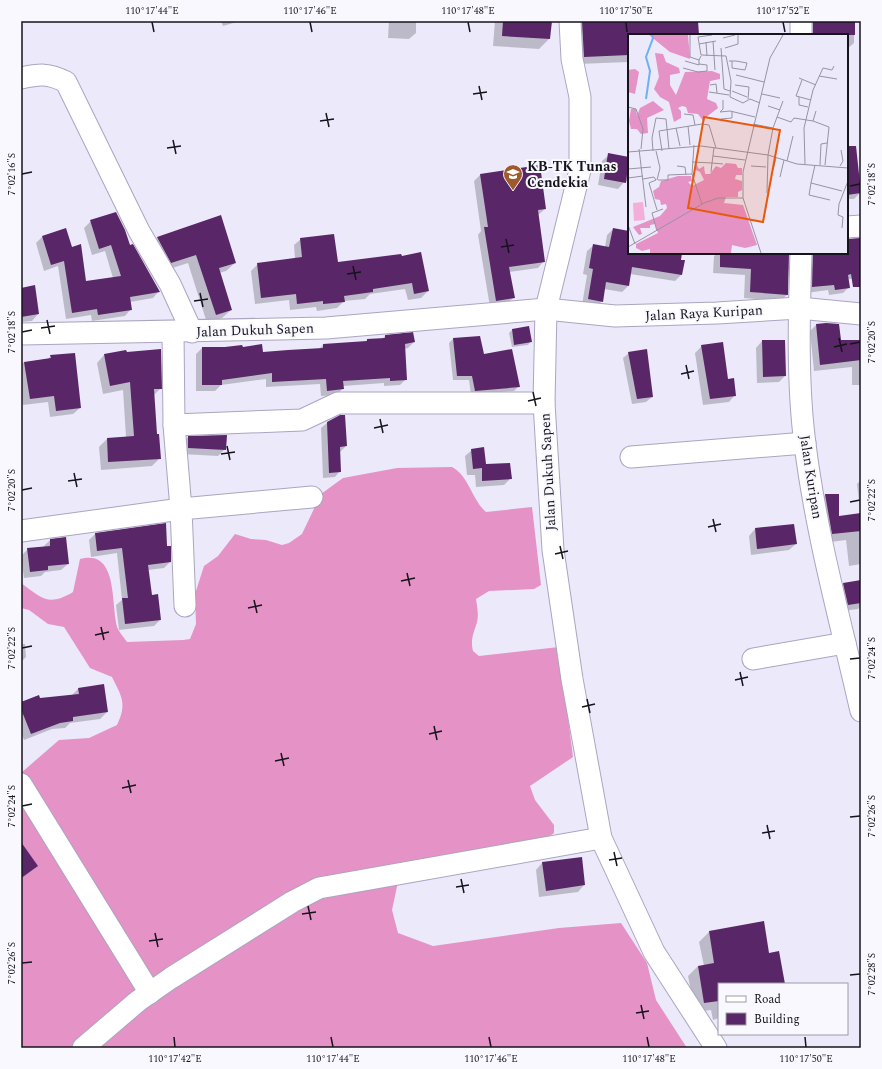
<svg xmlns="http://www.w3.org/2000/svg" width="882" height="1069" viewBox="0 0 882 1069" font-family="Spectral,serif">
	<rect width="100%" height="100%" fill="#ece9fb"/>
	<!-- forest -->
	<path fill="#e592c6" d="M 452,467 C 469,476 472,500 486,512 L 532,507 L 541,585 L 534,589 L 489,591 L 476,599 C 477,606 479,615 477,622 C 474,633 470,639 473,651 L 479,656 L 559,647 L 573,757 L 530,786 L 535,800 L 554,825 L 554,833 L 541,842 L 402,863 L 392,910 L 398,933 L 433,946 L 559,928 L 621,923 L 647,963 L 656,1000 L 687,1048 L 21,1048 L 21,773 L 59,740 L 89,738 L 117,725 C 127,704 122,697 112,677 L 90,668 L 64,627 L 48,624 L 29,610 L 21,608 L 21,583 C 42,598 48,607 73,592 L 80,559 C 120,548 110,608 118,629 C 120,633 124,638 127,642 L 183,640 L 190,639 L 196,624 L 195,594 L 204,566 L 218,556 L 235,534 L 251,539 L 266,540 L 282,545 L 289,543 L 302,534 L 321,494 L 343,478 L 397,468 Z"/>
	<!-- shadow -->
	<g fill="#0003">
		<path d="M 221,21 L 240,21 L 223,26 Z"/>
		<path d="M 389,21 L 416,21 L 416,33 L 409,39 L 388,38 Z"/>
		<path d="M 495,21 L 551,21 L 549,39 L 539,49 L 493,46 Z"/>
		<path d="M 573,21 L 697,21 L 698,35 L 629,35 L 629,62 L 578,64 Z"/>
		<path d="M 807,21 L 854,21 L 854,43 L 847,49 L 847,35 L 807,35 Z"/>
		<path d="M 609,155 L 629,158 L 629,181 L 625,181 L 618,189 L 598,185 L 602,161 Z"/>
		<path d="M 847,156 L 860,193 L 854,199 L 847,199 Z"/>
		<path d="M 480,175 L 545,209 L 538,215 L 544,261 L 538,268 L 509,272 L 514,297 L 507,304 L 490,307 L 478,235 L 481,231 L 474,181 Z"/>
		<path d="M 116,214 L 129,247 L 159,291 L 153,298 L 130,302 L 131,309 L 125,316 L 92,321 L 91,315 L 66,319 L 58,266 L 44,271 L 36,243 L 42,237 L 86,282 L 113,278 L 105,251 L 92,255 L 84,228 L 90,222 Z"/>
		<path d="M 220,216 L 235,263 L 226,271 L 219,273 L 231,310 L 222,318 L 207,323 L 188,263 L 163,271 L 149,247 L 157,238 Z"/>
		<path d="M 613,229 L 629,232 L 629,253 L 681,253 L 680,260 L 684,261 L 681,275 L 675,281 L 630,274 L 628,286 L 622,292 L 604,289 L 602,301 L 595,308 L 582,305 L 587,275 L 583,274 L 587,251 L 594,245 L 605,247 L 607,235 Z"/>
		<path d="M 861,238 L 861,278 L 848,279 L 849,287 L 843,293 L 829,295 L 828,290 L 806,293 L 807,253 L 847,253 L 847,240 Z"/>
		<path d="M 301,239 L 337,263 L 401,257 L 428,291 L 421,298 L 408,300 L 405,289 L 370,294 L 365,299 L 344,301 L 337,308 L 317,311 L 316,307 L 290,310 L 289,300 L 255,304 L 251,271 L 258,264 L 295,259 L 294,245 Z"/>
		<path d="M 718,253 L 789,253 L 787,295 L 780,301 L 744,298 L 745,275 L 713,273 L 714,256 Z"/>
		<path d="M 21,289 L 38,314 L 32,321 L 21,322 Z"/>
		<path d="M 816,325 L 840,341 L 861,341 L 861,385 L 852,385 L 852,367 L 814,371 L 810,331 Z"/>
		<path d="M 528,327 L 531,341 L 528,345 L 512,347 L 509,333 L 512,330 Z"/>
		<path d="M 385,336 L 414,342 L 408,348 L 404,349 L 406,379 L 400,385 L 384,386 L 384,383 L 343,386 L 343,388 L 337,395 L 321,396 L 320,384 L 266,387 L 266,379 L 221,385 L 215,391 L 196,391 L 196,354 L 202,348 L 242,348 L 262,353 L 319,349 L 323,345 L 365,342 L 367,340 L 382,339 Z"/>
		<path d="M 453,339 L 484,356 L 518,387 L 514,391 L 471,395 L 469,380 L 453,380 L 449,343 Z"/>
		<path d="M 762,341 L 785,376 L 779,382 L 757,383 L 756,348 Z"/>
		<path d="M 702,346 L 727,380 L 735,395 L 729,402 L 703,405 L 695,353 Z"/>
		<path d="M 629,353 L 652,397 L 646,402 L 632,404 L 623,358 Z"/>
		<path d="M 104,355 L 161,388 L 153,396 L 156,435 L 160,458 L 152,466 L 101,470 L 99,447 L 107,439 L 126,437 L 123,390 L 103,394 L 97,363 Z"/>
		<path d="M 51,356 L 80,408 L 73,414 L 50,417 L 48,402 L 23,405 L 21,392 L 21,363 L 48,359 Z"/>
		<path d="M 327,423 L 346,446 L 340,452 L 340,471 L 335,477 L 323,478 L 321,428 Z"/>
		<path d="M 226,436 L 225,449 L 218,456 L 182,454 L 181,444 L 188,437 Z"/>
		<path d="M 472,450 L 485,466 L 511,478 L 504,485 L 476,487 L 475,475 L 467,475 L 465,456 Z"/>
		<path d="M 861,480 L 861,510 L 860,510 L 857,484 Z"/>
		<path d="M 825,495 L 838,495 L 838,517 L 861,514 L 861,564 L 849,566 L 846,540 L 823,543 L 816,504 Z"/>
		<path d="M 755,529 L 796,544 L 789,550 L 751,555 L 749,536 Z"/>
		<path d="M 95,534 L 166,547 L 170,562 L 164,568 L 148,570 L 151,596 L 160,620 L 154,626 L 119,630 L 116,605 L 122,600 L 117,553 L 91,557 L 89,540 Z"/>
		<path d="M 65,538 L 68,564 L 61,570 L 45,572 L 41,576 L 24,578 L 21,556 L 28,549 L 43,547 L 50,540 Z"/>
		<path d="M 861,581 L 861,606 L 858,609 L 842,611 L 837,590 L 843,584 Z"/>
		<path d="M 21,644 L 25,644 L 26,657 L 21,662 Z"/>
		<path d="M 78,689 L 107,712 L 100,719 L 70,723 L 65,728 L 52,729 L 24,740 L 21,732 L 21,703 L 72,695 Z"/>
		<path d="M 21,857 L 37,866 L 21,879 Z"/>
		<path d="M 542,863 L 584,885 L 578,892 L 539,897 L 536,870 Z"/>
		<path d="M 763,923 L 768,954 L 784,984 L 719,984 L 719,1018 L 713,1020 L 711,1010 L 695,1012 L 688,976 L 698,966 L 704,966 L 699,942 L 709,932 Z"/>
	</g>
	<!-- building -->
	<g fill="#592667">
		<path d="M 503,21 L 552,21 L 550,39 L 502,36 Z"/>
		<path d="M 582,21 L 698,21 L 699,35 L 629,35 L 629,55 L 584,57 Z"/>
		<rect x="813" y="21" width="42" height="14"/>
		<path d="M 847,146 L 856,146 L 861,193 L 847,195 Z"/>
		<path d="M 608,153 L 629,157 L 626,183 L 604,179 Z"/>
		<path d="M 540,165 L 546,209 L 538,210 L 545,262 L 509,267 L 515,298 L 496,301 L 484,227 L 488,227 L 480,174 Z"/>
		<path d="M 116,212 L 125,230 L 130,245 L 133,244 L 160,292 L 130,297 L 132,310 L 98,315 L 97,309 L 72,313 L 64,261 L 51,265 L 42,236 L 66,228 L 72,247 L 81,244 L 86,281 L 121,276 L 111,245 L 99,249 L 90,220 Z"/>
		<path d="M 221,215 L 236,263 L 219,268 L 232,310 L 216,315 L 196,255 L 171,263 L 157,237 Z"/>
		<path d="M 613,228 L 629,231 L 629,253 L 682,253 L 681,260 L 685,260 L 682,275 L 632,267 L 629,286 L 606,282 L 603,302 L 588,299 L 593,269 L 589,268 L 593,244 L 609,247 Z"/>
		<path d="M 334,234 L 338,262 L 401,254 L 402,256 L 421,252 L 429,291 L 414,294 L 412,283 L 373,289 L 373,292 L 344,296 L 345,302 L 323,304 L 323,301 L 297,304 L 296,294 L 261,298 L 257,263 L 302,257 L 300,238 Z"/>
		<path d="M 861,238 L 861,287 L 853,287 L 851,274 L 848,275 L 850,288 L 835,290 L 834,285 L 812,287 L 813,253 L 848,253 L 847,239 Z"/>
		<path d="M 720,253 L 789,253 L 788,295 L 750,292 L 751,269 L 720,267 Z"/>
		<path d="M 35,285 L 39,314 L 21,317 L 21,288 Z"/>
		<path d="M 826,323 L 839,324 L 841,340 L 861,340 L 861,360 L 820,365 L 816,324 Z"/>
		<path d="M 529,326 L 532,342 L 514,345 L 512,329 Z"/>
		<path d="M 413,332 L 415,342 L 405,344 L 407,380 L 390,381 L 390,378 L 343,381 L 344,389 L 327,391 L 326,379 L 272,382 L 272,373 L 222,380 L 222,385 L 202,385 L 202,347 L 225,347 L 242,345 L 243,347 L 262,344 L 263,352 L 288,350 L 323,348 L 323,344 L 367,341 L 367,339 L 385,338 L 385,335 Z"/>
		<path d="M 480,336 L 484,354 L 512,349 L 520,387 L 475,391 L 472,376 L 457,376 L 453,338 Z"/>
		<path d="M 762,340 L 785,340 L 786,376 L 763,377 Z"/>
		<path d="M 723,342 L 728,379 L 734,378 L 736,396 L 710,399 L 701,345 Z"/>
		<path d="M 161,349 L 162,389 L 154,389 L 157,434 L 159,434 L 161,459 L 108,462 L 107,438 L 134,436 L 130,382 L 110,386 L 104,354 L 126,350 L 127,352 Z"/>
		<path d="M 647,349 L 653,397 L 637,399 L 628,352 Z"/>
		<path d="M 75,353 L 81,408 L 56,411 L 54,396 L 30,399 L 24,362 L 51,358 L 50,355 Z"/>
		<path d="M 340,415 L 345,415 L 347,446 L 340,447 L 341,472 L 329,473 L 327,422 Z"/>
		<path d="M 227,435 L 226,450 L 188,448 L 188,436 Z"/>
		<path d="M 484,447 L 486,464 L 510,463 L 512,479 L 482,481 L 482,468 L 473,469 L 471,449 Z"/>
		<path d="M 825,494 L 839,494 L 839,516 L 861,513 L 861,531 L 832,534 Z"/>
		<path d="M 166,523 L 167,546 L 171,546 L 171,562 L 148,565 L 152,595 L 158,594 L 161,620 L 125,624 L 122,598 L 128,598 L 122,548 L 97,551 L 95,533 Z"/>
		<path d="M 794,524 L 797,544 L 757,549 L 755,528 Z"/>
		<path d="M 66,537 L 69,564 L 48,566 L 48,570 L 30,572 L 27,548 L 50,546 L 50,539 Z"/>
		<path d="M 861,580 L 861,603 L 848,605 L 843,583 Z"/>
		<path d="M 104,684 L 108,712 L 73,717 L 73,721 L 60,723 L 31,734 L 21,709 L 21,702 L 39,695 L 40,698 L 79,694 L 78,688 Z"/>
		<path d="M 21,842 L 38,866 L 21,878 Z"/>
		<path d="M 582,857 L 585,885 L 546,891 L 542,862 Z"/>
		<path d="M 764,921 L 769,953 L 779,951 L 785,984 L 719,984 L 719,1001 L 704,1003 L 698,966 L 714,963 L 709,931 Z"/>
	</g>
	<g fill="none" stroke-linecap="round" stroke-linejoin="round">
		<!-- minor casing -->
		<g stroke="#aba5c1" stroke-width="23">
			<g id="minor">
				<path d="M 570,21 L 572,59 L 580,97 L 580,170 L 546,309 L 544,403 L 553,550 L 572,679 L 601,838 L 654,952 L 716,1048"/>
				<path d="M 801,21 L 801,35"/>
				<path d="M 21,78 C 40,74 48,73 66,82 L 139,231 L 170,284 L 192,332"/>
				<path d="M 847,227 L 861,226"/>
				<path d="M 801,253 C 799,315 797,383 805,444 C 816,534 841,623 861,711"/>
				<path d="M 21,334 L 326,328 L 546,309 L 615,316 L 717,313 L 799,308 L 861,314"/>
				<path d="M 174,425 L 302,420 L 338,403 L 544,403"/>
				<path d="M 631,457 L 805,443"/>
				<path d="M 21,531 L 181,509 L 174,425 L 173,332"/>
				<path d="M 185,606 L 181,509 L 312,497"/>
				<path d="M 753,659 L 845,643"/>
				<path d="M 21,784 L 150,993"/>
				<path d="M 83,1048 L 138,1001 L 171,978 L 292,902 L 319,888 L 601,838"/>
			</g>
		</g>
		<!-- minor -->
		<use href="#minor" stroke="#fff" stroke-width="21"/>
	</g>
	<!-- ticks -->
	<path fill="none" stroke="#16131d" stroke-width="1.5" d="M 152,22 L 154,32M 310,22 L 312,32M 468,22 L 470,32M 626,22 L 627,32M 783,22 L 785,32M 479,86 L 482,100M 473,94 L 487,92M 326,113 L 329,127M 320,121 L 334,119M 173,140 L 176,154M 167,148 L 181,146M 22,174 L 32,172M 850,186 L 860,184M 506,239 L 509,253M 501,247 L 514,245M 353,266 L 356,280M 347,274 L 361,272M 200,293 L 203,307M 194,301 L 208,299M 47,320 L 50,334M 41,328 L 55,326M 22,332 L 32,330M 839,338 L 842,352M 850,344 L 860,342M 834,347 L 847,344M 686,365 L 689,379M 681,374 L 694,371M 533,392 L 536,406M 528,401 L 541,398M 380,419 L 383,433M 374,428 L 388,425M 227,446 L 230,460M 221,454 L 235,452M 74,473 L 77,487M 68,481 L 82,479M 22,490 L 32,488M 850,502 L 860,500M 713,519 L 716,532M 708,527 L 721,524M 560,546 L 563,559M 555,554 L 568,551M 407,573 L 410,586M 401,581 L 415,578M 254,600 L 257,613M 248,608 L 262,605M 101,627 L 104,640M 95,635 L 109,632M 22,648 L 32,646M 850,659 L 860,658M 740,672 L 743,686M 735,680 L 748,677M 587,699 L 590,713M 582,707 L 595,704M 434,726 L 437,740M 429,734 L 442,731M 281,753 L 284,766M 275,761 L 289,758M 128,780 L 131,793M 122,788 L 136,785M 22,806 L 32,804M 850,817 L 860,816M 767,825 L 770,839M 762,833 L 775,831M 614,852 L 617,866M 609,860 L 622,858M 461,879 L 464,893M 456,887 L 469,885M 308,906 L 311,920M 302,914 L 316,912M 155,933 L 158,947M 149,941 L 163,939M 22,963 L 32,962M 850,975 L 860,974M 641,1005 L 644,1019M 636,1013 L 649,1011M 174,1037 L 175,1047M 331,1037 L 333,1047M 489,1037 L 491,1047M 647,1037 L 649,1047M 805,1037 L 806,1047"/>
	<!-- icons -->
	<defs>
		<g id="school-pin" transform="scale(1)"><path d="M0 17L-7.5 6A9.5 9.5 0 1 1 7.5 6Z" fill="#9e5a2c" stroke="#f9f8fe"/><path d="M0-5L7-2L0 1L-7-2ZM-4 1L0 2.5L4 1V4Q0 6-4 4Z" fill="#fff"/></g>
	</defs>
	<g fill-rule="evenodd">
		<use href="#school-pin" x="513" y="174"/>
	</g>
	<g text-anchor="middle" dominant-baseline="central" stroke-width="4" stroke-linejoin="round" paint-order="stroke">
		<!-- poi labels -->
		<g font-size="14" font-weight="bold" fill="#16131d" stroke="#f9f8fe" text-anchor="start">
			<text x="527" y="166">KB-TK Tunas<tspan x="527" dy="16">Cendekia</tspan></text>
		</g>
		<!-- street labels -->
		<g font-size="14" fill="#16131d" stroke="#f9f8fe">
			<text transform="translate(704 313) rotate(-3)">Jalan Raya Kuripan</text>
			<text transform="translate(255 330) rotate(-2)">Jalan Dukuh Sapen</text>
			<text transform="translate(548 472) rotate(-93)">Jalan Dukuh Sapen</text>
			<text transform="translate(811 477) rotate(81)">Jalan Kuripan</text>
		</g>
	</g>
	<!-- overview -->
	<g transform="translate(628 34)">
		<rect width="220" height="220" fill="#ece9fb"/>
		<path d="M 15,168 L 17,186 L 6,187 L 5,169 Z" fill="#f3afd9"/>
		<path d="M 21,1 L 60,1 L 62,25 L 42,18 ZM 27,19 L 35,20 L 38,28 L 51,34 L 52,39 L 42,41 L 42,51 L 48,61 L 57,38 L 84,37 L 92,40 L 92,45 L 82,47 L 79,65 L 88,69 L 90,74 L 77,84 L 76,88 L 70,80 L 60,79 L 58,73 L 54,72 L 50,74 L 53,77 L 53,84 L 46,88 L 41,68 L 32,63 L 26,55 L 31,43 ZM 7,35 L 11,38 L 7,60 L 0,58 L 0,36 ZM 25,67 L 36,76 L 19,84 L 20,99 L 13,100 L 9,95 L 3,95 L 1,87 L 3,75 L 8,75 L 9,82 L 12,74 ZM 98,129 L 108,130 L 110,134 L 114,134 L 114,141 L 108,141 L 107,145 L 114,147 L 114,156 L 110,158 L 110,163 L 98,163 L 96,169 L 115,171 L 129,211 L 117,214 L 104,211 L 103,219 L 22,219 L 22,215 L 14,217 L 8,214 L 8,210 L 30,199 L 27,190 L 22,191 L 22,194 L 12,194 L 14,200 L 11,201 L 5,193 L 32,182 L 39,174 L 38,170 L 33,171 L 32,166 L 27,165 L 25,157 L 31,153 L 33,147 L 50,142 L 63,142 L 64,147 L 60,148 L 64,152 L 76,146 L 72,138 L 66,135 L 68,130 L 71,135 L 76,132 L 77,140 L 82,140 L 88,132 L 93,134 Z" fill="#e592c6"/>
		<path fill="none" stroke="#6cb2f3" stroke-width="2" d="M 18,65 L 22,37 L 18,23 L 25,4 L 24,1"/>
		<path fill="none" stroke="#9693a2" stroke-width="1" d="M 62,1 L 62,23 L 71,26 L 73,22M 84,1 L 70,3 L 73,21 L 98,22 L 103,47 L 102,63 L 115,69 L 122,65 L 132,69M 95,4 L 107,1M 85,7 L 87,36M 78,8 L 79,22M 71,10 L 88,7M 93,14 L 96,55 L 102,57M 97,14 L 110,10 L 110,1M 57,27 L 71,31 L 71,26M 101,27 L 108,27 L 119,29 L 117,36 L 104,34 L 104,27M 55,34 L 70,38 L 79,37 L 79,31 L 71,30M 108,41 L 136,48M 191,42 L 209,45M 171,44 L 188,51M 174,46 L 168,62 L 183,66M 82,51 L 88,50 L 89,59M 107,51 L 121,53 L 120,65M 104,57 L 119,63M 81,58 L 101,61M 134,60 L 152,64M 171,63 L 171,71 L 180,73M 95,66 L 95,75 L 92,78 L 102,77 L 127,83M 140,72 L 152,76M 0,73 L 8,75 L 15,95 L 13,115M 188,77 L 185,87 L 201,93 L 197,131M 56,80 L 65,81 L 67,91M 149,83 L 163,88 L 166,84 L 185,87M 93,85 L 104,84 L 104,77M 125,90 L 145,94M 60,92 L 62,111M 48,94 L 52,112M 66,111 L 64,140 L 74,170M 11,115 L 18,173M 25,117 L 24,104 L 28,84 L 38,85 L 41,115M 28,117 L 32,134 L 29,146M 34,117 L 31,97 L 74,90 L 81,91 L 88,114M 0,118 L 73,112 L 140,121 L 169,130 L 220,134M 85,122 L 117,126M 159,127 L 165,102M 64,128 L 84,129 L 86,114M 177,130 L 176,94 L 185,56 L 195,34 L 204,36 L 206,32M 187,131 L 183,149 L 214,157M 192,131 L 193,110 L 199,109M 49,132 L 57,133 L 58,141M 123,132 L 138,133M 212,132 L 215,127 L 213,116M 0,135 L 23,133M 145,136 L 148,124M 83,138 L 84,129 L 95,130M 152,143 L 156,126M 0,144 L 15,142M 15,145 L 26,143 L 28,146M 28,146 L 21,149 L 29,176M 30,146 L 40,146 L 40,141 L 64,140M 183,149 L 181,161 L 202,166M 139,159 L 140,121 L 145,94 L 155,67M 0,191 L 7,210M 214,194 L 215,183 L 210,181 L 211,170 L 220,147M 29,197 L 24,179 L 35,175M 0,213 L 76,169 L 90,164 L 115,164M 133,219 L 115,164 L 115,138 L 142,24 L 155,1"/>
		<path fill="#e8590c" fill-opacity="0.15" stroke="#e8590c" stroke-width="2" d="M 76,83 L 152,96 L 135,188 L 60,174 Z"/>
		<rect width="220" height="220" fill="none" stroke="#16131d" stroke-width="2"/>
	</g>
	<!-- border -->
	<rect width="882" height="1069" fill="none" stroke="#f9f8fe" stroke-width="44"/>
	<!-- legend -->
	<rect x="718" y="983" width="130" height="52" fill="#f9f8fe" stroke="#9e9ca4"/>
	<rect x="726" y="996" width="20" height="6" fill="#ffffff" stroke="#9e9ca4"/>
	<text x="754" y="1003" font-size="12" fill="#16131d">Road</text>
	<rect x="726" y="1013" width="20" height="12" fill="#592667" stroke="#9e9ca4"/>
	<text x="754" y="1023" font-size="12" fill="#16131d">Building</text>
	<rect x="22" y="22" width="838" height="1025" fill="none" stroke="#16131d" stroke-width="1.5"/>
	<g font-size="10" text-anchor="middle" fill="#16131d">
		<text x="152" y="14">110°17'44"E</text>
		<text x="310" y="14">110°17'46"E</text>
		<text x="468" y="14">110°17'48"E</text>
		<text x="626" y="14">110°17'50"E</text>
		<text x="783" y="14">110°17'52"E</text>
		<text transform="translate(11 174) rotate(-90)" y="4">7°02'16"S</text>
		<text transform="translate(871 184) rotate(-90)" y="4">7°02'18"S</text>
		<text transform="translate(11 332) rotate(-90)" y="4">7°02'18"S</text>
		<text transform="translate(871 342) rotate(-90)" y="4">7°02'20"S</text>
		<text transform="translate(11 490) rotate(-90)" y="4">7°02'20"S</text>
		<text transform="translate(871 500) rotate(-90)" y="4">7°02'22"S</text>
		<text transform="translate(11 648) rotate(-90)" y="4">7°02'22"S</text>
		<text transform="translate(871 658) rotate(-90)" y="4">7°02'24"S</text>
		<text transform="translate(11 806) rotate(-90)" y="4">7°02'24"S</text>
		<text transform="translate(871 816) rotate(-90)" y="4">7°02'26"S</text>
		<text transform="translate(11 963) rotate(-90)" y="4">7°02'26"S</text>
		<text transform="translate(871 974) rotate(-90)" y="4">7°02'28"S</text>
		<text x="175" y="1062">110°17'42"E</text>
		<text x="333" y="1062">110°17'44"E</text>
		<text x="491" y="1062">110°17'46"E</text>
		<text x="649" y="1062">110°17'48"E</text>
		<text x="806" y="1062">110°17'50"E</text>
	</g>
</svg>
